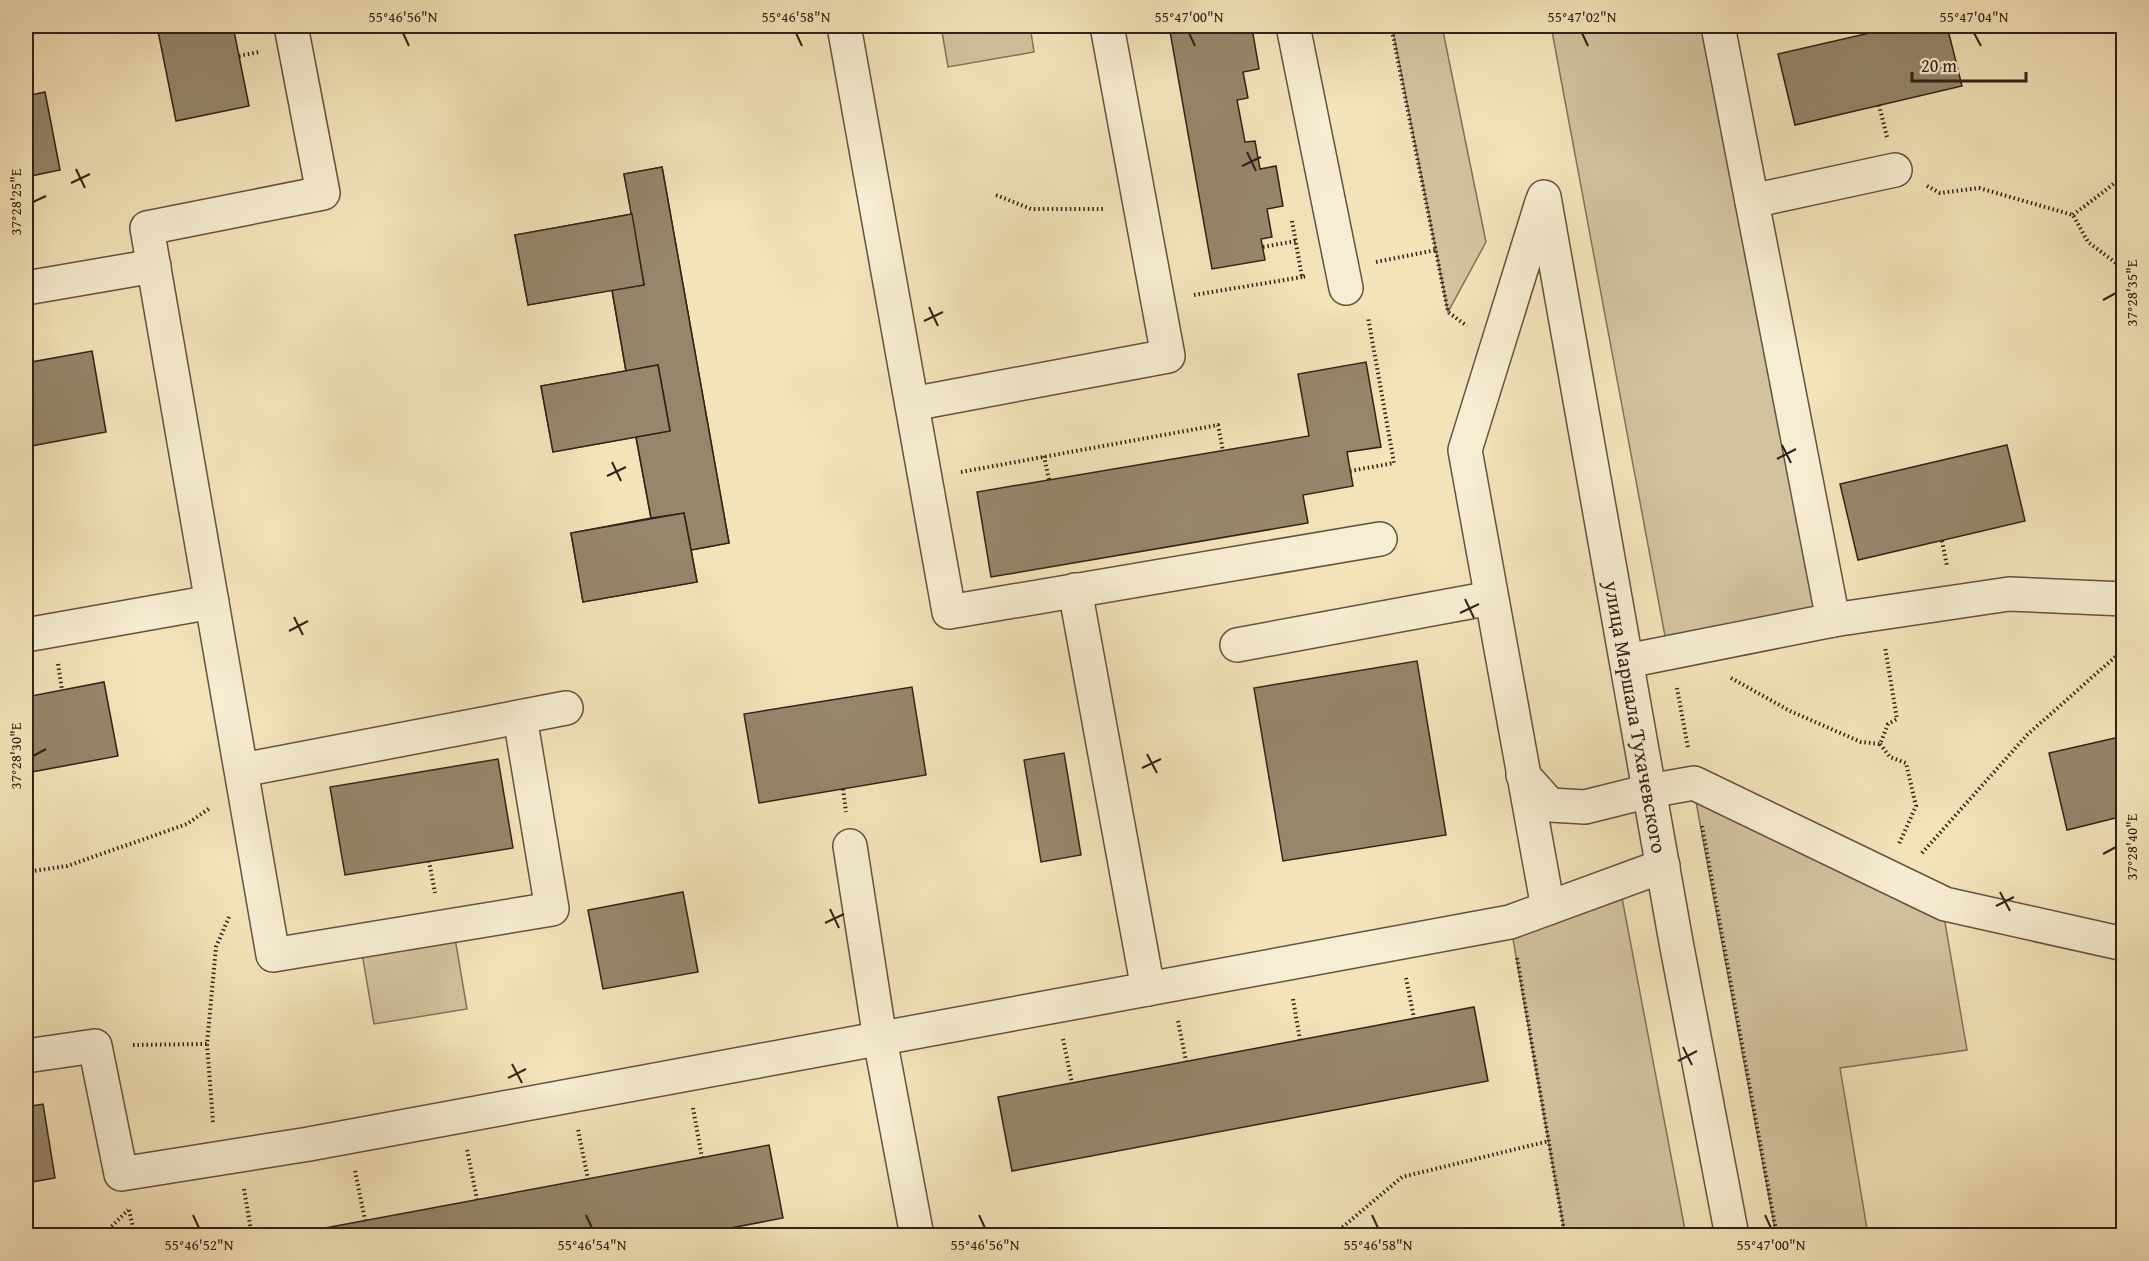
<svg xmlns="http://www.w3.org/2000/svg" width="2149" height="1261" viewBox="0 0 2149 1261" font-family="'Gentium Book Plus',serif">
	<rect width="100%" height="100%" fill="#f3e3b9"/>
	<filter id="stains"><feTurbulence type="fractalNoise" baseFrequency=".00333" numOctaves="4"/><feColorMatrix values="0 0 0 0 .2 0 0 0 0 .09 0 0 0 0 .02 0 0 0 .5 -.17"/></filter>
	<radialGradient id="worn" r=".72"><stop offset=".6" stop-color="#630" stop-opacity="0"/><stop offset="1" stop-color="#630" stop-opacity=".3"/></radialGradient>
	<!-- green -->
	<g fill="#d2c29e" stroke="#82725b" stroke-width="1.5">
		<path d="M 941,26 L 1030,26 L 1034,52 L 948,67 Z"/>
		<path d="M 1392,26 L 1442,26 L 1486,242 L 1448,312 Z"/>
		<path d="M 1551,26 L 1718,26 L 1833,620 L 1668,652 Z"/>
		<path d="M 1694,791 L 1943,911 L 1967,1050 L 1840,1068 L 1868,1235 L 1776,1235 Z"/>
		<path d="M 1619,882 L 1686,1235 L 1565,1235 L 1510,922 Z"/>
		<path d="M 455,938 L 467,1009 L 374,1024 L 362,953 Z"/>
	</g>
	<!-- building -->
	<g fill="#96866c" stroke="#312218" stroke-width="1.5">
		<path d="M 157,26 L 233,26 L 249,106 L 176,121 Z"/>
		<path d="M 692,26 L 729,26 L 694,32 Z"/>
		<path d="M 1169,26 L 1235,26 L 1236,31 L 1252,28 L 1259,69 L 1243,72 L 1248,98 L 1237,100 L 1245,142 L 1255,141 L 1260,169 L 1276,166 L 1283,206 L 1267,209 L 1272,237 L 1261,239 L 1265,260 L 1212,269 Z"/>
		<path d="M 1900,26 L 1947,26 L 1962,86 L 1795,125 L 1778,54 Z"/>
		<path d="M 45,92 L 60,170 L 26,177 L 26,96 Z"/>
		<path d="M 662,167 L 729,543 L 691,550 L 697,582 L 583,602 L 571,533 L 651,518 L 636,437 L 553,452 L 541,386 L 626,371 L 612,290 L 528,305 L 515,235 L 632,214 L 624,174 Z"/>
		<path d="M 662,167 L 729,543 L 691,550 L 684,513 L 651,518 L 636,437 L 670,431 L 658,365 L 626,371 L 612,290 L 644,285 L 624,174 Z"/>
		<path d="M 632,214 L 644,285 L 528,305 L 515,235 Z"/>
		<path d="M 92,351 L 106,432 L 26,447 L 26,363 Z"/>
		<path d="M 1366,362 L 1381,447 L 1347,452 L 1353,486 L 1303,495 L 1308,523 L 991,577 L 977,492 L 1309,436 L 1298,374 Z"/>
		<path d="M 658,365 L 670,431 L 553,452 L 541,386 Z"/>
		<path d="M 2007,445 L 2025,521 L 1858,560 L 1840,484 Z"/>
		<path d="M 684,513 L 697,582 L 583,602 L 571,533 Z"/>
		<path d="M 1417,661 L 1446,835 L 1283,861 L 1254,688 Z"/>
		<path d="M 104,682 L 118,756 L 26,773 L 26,697 Z"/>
		<path d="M 912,687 L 926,775 L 759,803 L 744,714 Z"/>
		<path d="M 2124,736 L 2124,816 L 2067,830 L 2049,753 Z"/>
		<path d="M 1064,753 L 1081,855 L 1041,862 L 1024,760 Z"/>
		<path d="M 498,759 L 513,848 L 345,875 L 330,787 Z"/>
		<path d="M 683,892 L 698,972 L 603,989 L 588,910 Z"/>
		<path d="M 1474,1007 L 1488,1081 L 1012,1171 L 998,1097 Z"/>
		<path d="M 43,1104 L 55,1178 L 26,1183 L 26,1107 Z"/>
		<path d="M 769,1145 L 783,1218 L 689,1236 L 282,1236 Z"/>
	</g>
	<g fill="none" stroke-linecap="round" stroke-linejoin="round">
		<!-- minor casing -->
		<g stroke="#625240" stroke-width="36">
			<g id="minor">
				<path d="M 291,26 L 323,193 L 147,228 L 273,955 L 552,909 L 520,717"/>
				<path d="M 844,26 L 949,612 L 1380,539"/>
				<path d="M 1293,26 L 1346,288"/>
				<path id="s1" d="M 1544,197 L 1676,942 L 1732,1236"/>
				<path d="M 1752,201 L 1895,170"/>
				<path d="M 1542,202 L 1465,450 L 1548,908"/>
				<path d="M 26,288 L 154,266"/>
				<path d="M 912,404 L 1168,356 L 1107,26"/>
				<path d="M 1075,590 L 1148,989"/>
				<path d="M 1833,620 L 2009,594 L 2124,599"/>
				<path d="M 26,635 L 212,602"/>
				<path d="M 1237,645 L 1491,598"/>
				<path d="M 1627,661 L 1833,620 L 1718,26"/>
				<path d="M 242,770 L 566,708"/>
				<path d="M 1523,775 L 1550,805 L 1585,807 L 1649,791 L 1694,783 L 1945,904 L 2124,944"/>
				<path d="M 850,846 L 880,1039 L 917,1236"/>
				<path d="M 26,1056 L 95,1046 L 121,1174 L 309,1144 L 1510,922 L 1663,866"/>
			</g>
		</g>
		<!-- path -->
		<g stroke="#312218" stroke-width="4" stroke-dasharray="1.5 3" stroke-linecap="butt">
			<path d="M 1391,26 L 1448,312 L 1467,326"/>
			<path d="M 239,56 L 259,52"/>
			<path d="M 1879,105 L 1887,137"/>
			<path d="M 1927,186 L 1940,193 L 1979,188 L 2073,215 L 2088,242 L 2124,269"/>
			<path d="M 996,195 L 1031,209 L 1104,209"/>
			<path d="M 2073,215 L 2124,176"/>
			<path d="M 1292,221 L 1302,277 L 1307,276"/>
			<path d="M 1263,247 L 1296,241"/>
			<path d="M 1376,262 L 1436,250"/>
			<path d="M 1194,295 L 1302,277"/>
			<path d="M 27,323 L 32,362"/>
			<path d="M 1044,456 L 1049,480"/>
			<path d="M 1350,471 L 1394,463 L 1368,317"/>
			<path d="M 961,472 L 1218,425 L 1223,451"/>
			<path d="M 1942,541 L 1947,566"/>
			<path d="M 58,664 L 62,690"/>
			<path d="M 1731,678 L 1790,711 L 1861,742 L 1880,744 L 1888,724 L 1897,719 L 1885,647"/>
			<path d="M 1677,688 L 1688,748"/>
			<path d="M 1880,744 L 1890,757 L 1906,763 L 1916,806 L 1899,844"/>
			<path d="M 843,789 L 846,812"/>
			<path d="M 1702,826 L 1777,1236"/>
			<path d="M 1922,853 L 2027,735 L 2124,649"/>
			<path d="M 429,861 L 435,893"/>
			<path d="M 26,872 L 67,866 L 187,824 L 210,808"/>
			<path d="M 1517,958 L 1565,1236"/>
			<path d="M 1406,978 L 1414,1018"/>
			<path d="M 1293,999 L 1300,1040"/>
			<path d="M 1178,1021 L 1186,1061"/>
			<path d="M 1063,1039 L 1072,1083"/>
			<path d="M 133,1045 L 207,1044"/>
			<path d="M 693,1108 L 702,1158"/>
			<path d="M 213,1122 L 207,1044 L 216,947 L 229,917"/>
			<path d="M 578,1130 L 588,1179"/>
			<path d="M 467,1150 L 477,1199"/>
			<path d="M 355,1171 L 365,1220"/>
			<path d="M 244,1189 L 252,1236"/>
			<path d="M 129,1210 L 135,1236"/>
			<path d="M 102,1236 L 128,1210"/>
			<path d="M 1332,1236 L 1402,1177 L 1549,1141"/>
		</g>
		<!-- minor -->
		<use href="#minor" stroke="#f7edd2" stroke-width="33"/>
	</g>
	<!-- ticks -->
	<path fill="none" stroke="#312218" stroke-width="2" d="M 403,33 L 409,46M 796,33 L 802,46M 1189,33 L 1195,46M 1582,33 L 1588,46M 1974,33 L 1981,46M 1247,152 L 1256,171M 1242,166 L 1261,157M 76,169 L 85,188M 71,183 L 90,174M 33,202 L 46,196M 2103,300 L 2116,293M 929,307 L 938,326M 924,321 L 943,312M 1782,445 L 1791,463M 1777,459 L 1796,449M 612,462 L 621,481M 607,476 L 626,467M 1465,599 L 1474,618M 1460,613 L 1479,604M 294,617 L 303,635M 289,631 L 308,621M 1147,754 L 1157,773M 33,756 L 46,749M 1142,768 L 1161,759M 2103,854 L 2116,847M 2000,892 L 2010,911M 1996,906 L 2014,897M 830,909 L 839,928M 825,923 L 844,914M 1683,1047 L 1692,1065M 1678,1061 L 1697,1051M 512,1064 L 522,1083M 508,1078 L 526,1069M 193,1215 L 199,1228M 586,1215 L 592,1228M 979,1215 L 985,1228M 1372,1215 L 1378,1228M 1765,1215 L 1771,1228"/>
	<g text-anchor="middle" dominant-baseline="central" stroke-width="5" stroke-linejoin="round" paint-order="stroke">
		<!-- street labels -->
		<g font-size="21" fill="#312218" stroke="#f7edd2">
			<text stroke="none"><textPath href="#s1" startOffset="528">улица Маршала Тухачевского</textPath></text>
		</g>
	</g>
	<!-- margin -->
	<rect width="2149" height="1261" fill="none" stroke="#f3e3b9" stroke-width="66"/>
	<!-- scale -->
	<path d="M1912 72v9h114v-9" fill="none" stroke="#312218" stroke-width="3"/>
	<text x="1921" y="72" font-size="18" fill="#312218" stroke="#f7edd2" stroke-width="4.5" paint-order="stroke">20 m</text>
	<rect x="33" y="33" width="2083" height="1195" fill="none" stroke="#312218" stroke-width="2"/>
	<g font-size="15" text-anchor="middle" fill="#312218">
		<text x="403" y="22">55°46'56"N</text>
		<text x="796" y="22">55°46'58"N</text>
		<text x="1189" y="22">55°47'00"N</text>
		<text x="1582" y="22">55°47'02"N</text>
		<text x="1974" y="22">55°47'04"N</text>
		<text transform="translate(16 202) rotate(-90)" y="5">37°28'25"E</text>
		<text transform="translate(2132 293) rotate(-90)" y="5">37°28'35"E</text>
		<text transform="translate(16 756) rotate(-90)" y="5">37°28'30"E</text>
		<text transform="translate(2132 847) rotate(-90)" y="5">37°28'40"E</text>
		<text x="199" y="1250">55°46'52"N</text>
		<text x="592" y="1250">55°46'54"N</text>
		<text x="985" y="1250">55°46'56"N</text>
		<text x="1378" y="1250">55°46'58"N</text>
		<text x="1771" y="1250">55°47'00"N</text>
	</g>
	<rect width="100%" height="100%" filter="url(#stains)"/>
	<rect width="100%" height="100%" fill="url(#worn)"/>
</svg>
